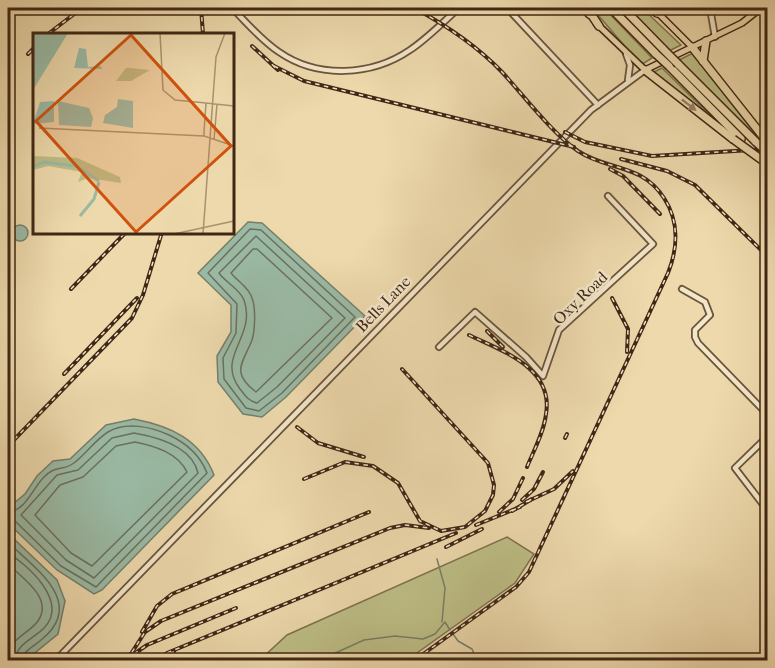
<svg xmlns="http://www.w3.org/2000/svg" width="775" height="668" viewBox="0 0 775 668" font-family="'IM FELL French Canon',serif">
	<rect width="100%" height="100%" fill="#edd9ac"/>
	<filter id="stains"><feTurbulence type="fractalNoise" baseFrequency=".00333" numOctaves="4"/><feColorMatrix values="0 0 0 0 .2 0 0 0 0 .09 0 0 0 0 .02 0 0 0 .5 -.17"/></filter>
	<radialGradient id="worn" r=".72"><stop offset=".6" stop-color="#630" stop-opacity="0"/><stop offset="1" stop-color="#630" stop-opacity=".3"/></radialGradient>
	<!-- green -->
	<g fill="#bebe86" stroke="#7e724e" stroke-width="1.5">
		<path d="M 592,8 L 604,8 L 652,58 L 641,65 Z"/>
		<path d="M 629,8 L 642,8 L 681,45 L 669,51 Z"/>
		<path d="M 693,53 L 754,131 L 753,133 L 679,60 Z"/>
		<path d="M 662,68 L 727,132 L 652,73 Z"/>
		<path d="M 507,537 L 534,554 L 515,583 L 407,660 L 260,660 L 287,635 Z"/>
	</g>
	<!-- water -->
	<g fill="#9abaa5" stroke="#767f6b" stroke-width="1.5">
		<path d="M 248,222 L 262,223 L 365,316 L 286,397 L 262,417 L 243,414 L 218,382 L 217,356 L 231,332 L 231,305 L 198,273 Z"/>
		<circle cx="20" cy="233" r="8"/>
		<path d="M 134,419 C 170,426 200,439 214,475 L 102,590 L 94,594 L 57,570 L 8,523 L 8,508 L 25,494 L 37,476 L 53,461 L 70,459 L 106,425 Z"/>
		<path d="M 8,539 L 14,539 L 57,580 L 65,601 L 58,634 L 26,660 L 8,660 Z"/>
	</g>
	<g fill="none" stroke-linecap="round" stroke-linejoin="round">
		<!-- shore -->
		<g stroke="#6c705d" stroke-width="1.5">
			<path d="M 250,229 L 261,230 L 355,317 L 282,393 L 259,411 L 246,408 L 224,379 L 223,358 L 236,333 L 237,304 L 208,273 Z"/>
			<path d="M 256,236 L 345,318 L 277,387 L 257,403 C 248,401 245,395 240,389 C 215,356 257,337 244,300 C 240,289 225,282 219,273 Z"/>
			<path d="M 253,249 L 257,249 L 332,318 L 256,392 C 230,372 243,363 252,340 C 255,330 256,308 252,298 C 249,287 237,281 231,273 Z"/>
			<path d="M 134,433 C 157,437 192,447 198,473 L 94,578 L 66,560 L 21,515 L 57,475 L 78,470 L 112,438 Z"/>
			<path d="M 135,442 C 155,446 178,453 187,472 L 92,566 L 71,553 L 35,515 L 60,485 L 83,477 L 116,446 Z"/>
			<path d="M 8,512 C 25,511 32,490 43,478 C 56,464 62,472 74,463 C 86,454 95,440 108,432 C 126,421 152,427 169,435 C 186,443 200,455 207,473 L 96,587 L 61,566 L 14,520 L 8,519"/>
			<path d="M 8,545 L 12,546 C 40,572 85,605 41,640 C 34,646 23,651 22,660"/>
			<path d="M 8,553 C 28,565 68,601 45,627 C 35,638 16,644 15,660"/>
			<path d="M 8,564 C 21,577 54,598 38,621 C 30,632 15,637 8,650"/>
		</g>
		<!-- stream -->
		<g stroke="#767f6b" stroke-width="1.5">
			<path d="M 437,559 L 445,588 L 442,622"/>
			<path d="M 453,634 L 458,641 L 472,649 L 477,660"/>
			<path d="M 320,660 L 364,640 L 395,636 L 423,639 L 435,634 L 445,622 L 450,630"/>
		</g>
		<!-- minor casing -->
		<g stroke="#6a543b" stroke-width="8">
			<g id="minor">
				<path d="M 232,8 C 247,23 261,40 279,52 C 318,79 372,76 410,50 C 428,38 443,22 459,8"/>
				<path d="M 507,8 L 598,105"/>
				<path d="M 710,8 L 715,37"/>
				<path d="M 626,54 L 630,65 L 628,80"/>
				<path d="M 682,289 L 705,302 L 710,315 L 695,330 L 695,337 L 698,343 L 768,415"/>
				<path d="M 439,347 L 475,312 L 526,357 L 543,376 L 559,330 L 653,244 L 608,196"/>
				<path d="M 768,436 L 735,468 L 768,511"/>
				<path d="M 56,660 L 591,110 L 645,70"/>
			</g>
		</g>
		<!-- major casing -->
		<g stroke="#3f2715" stroke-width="8">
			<g id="major">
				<path d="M 582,8 L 589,15"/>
				<path d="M 655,10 L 692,47"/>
				<path d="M 597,24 L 645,70 L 742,23 L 761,8"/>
			</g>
		</g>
		<!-- highway casing -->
		<g stroke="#3f2715" stroke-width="10">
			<g id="highway">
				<path d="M 587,8 L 599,26"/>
				<path d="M 611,8 L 656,54"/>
				<path d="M 623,8 L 663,49"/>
				<path d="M 651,8 L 657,13"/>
				<path d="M 692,47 L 768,143"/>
				<path d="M 703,61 L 706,41"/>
				<path d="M 678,64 L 756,142"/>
				<path d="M 669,66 L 741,139"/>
				<path d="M 645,70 L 733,139"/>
			</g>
		</g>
		<!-- minor -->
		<use href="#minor" stroke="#f3e6c9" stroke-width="4.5"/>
		<!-- major -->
		<use href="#major" stroke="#edd9ac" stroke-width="5"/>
		<!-- highway -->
		<use href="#highway" stroke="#edd9ac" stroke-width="7"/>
		<!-- rail casing -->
		<g stroke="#3f2715" stroke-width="4">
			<g id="rail">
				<path d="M 201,8 L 203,34"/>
				<path d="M 414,8 C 444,24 478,47 502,72 C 525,97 551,132 578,151 C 608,171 641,163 664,198 C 679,221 678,248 668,273 L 529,572 L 516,587 L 415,660"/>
				<path d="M 48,34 L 82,8"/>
				<path d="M 252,46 L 278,70"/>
				<path d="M 28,54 L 34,48"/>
				<path d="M 274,66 L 304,81 L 574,147"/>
				<path d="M 565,132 L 585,142 L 652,156 L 768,149"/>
				<path d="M 621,159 L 667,171 L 695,185 L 768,257"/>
				<path d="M 610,169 L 623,176 L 660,214"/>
				<path d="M 71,289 L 126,232"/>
				<path d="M 612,298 L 628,329 L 627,352"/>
				<path d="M 487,331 L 503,347"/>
				<path d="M 469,335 C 502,351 554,368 546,414 C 544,432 534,450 527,467"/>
				<path d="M 64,374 L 137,298"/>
				<path d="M 297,427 L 318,443 L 364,457"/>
				<path d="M 565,438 L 567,434"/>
				<path d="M 8,446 L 132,318 L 143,295 L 162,232"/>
				<path d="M 304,479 L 345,462 L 373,466 L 398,483 L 420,521 L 441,531 L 465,527 L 485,511 L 493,495 L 494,485 L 488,463 L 402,369"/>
				<path d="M 522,500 L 534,489 L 543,472"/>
				<path d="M 526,502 L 554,489 L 573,471"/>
				<path d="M 512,511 L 532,499"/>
				<path d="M 499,512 L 513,499 L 523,478"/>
				<path d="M 476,525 L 520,507"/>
				<path d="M 446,547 L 482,529"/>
				<path d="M 142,632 L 157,606 L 172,594 L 369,512"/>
				<path d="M 167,653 L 456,533"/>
				<path d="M 134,654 L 147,645 L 236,608"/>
				<path d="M 127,660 L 145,632 L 161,621 L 390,528 L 405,525 L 429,528"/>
				<path d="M 145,660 L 174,652"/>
			</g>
		</g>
		<!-- rail -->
		<use href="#rail" stroke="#f3e6c9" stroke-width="1.5" stroke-dasharray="4.5" stroke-linecap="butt"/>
		<!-- highway-bridge casing -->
		<g stroke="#3f2715" stroke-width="10" stroke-linecap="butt">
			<g id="highway-bridge">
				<path d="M 663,49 L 678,64"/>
				<path d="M 656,54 L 669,66"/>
				<path d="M 733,139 L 762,160"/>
				<path d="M 756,142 L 768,153"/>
			</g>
		</g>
		<!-- highway-bridge -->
		<use href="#highway-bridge" stroke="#edd9ac" stroke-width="7"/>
	</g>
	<!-- one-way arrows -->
	<defs><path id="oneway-solid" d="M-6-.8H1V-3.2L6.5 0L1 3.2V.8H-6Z" transform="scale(1.5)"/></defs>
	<use fill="#968060" href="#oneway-solid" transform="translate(689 105) rotate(38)"/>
	<g text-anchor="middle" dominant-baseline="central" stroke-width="5" stroke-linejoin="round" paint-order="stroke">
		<!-- street labels -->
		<g font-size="16" fill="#3f2715" stroke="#f3e6c9">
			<text transform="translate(580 298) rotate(-44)">Oxy Road</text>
			<text transform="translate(383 304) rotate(-46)">Bells Lane</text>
		</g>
	</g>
	<!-- overview -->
	<g transform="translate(33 33)">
		<rect width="201" height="201" fill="#edd9ac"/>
		<path d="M 93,35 L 97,35 L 117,37 L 98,48 L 83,48 ZM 0,123 L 44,125 L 87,144 L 88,150 L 55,145 L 45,149 L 49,139 L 15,133 L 0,137 Z" fill="#bebe86"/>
		<path d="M 0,0 L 35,0 L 0,57 ZM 46,15 L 53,16 L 55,34 L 68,33 L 69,36 L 41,35 ZM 85,66 L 100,68 L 100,95 L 70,90 L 72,82 L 84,74 ZM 21,68 L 21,89 L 0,91 L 7,69 ZM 25,68 L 56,75 L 60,85 L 58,94 L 26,92 Z" fill="#9abaa5"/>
		<path fill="none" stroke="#9abaa5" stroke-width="3" d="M 0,134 L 11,129 L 43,133 L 66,148M 47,183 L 61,166 L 66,149"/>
		<path fill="none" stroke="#a79270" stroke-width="1.5" d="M 127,0 L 130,57 L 142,67 L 173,70M 201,73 L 173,70 L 171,99 L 171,103 L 201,113M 6,95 L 171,103M 181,107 L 184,71M 141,201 L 201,188M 170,201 L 183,24 L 192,0"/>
		<path fill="#cf520d" fill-opacity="0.15" stroke="#cf520d" stroke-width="3" d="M 98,2 L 198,113 L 103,199 L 3,88 Z"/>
		<rect width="201" height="201" fill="none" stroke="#3f2715" stroke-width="3"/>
	</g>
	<!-- margin -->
	<rect width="775" height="668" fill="none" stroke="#edd9ac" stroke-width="30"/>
	<rect x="9" y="9" width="757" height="650" fill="none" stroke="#3f2715" stroke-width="3"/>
	<rect x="15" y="15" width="745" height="638" fill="none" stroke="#3f2715" stroke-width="1.5"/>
	<rect width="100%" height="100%" filter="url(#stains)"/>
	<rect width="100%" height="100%" fill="url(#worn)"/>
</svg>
